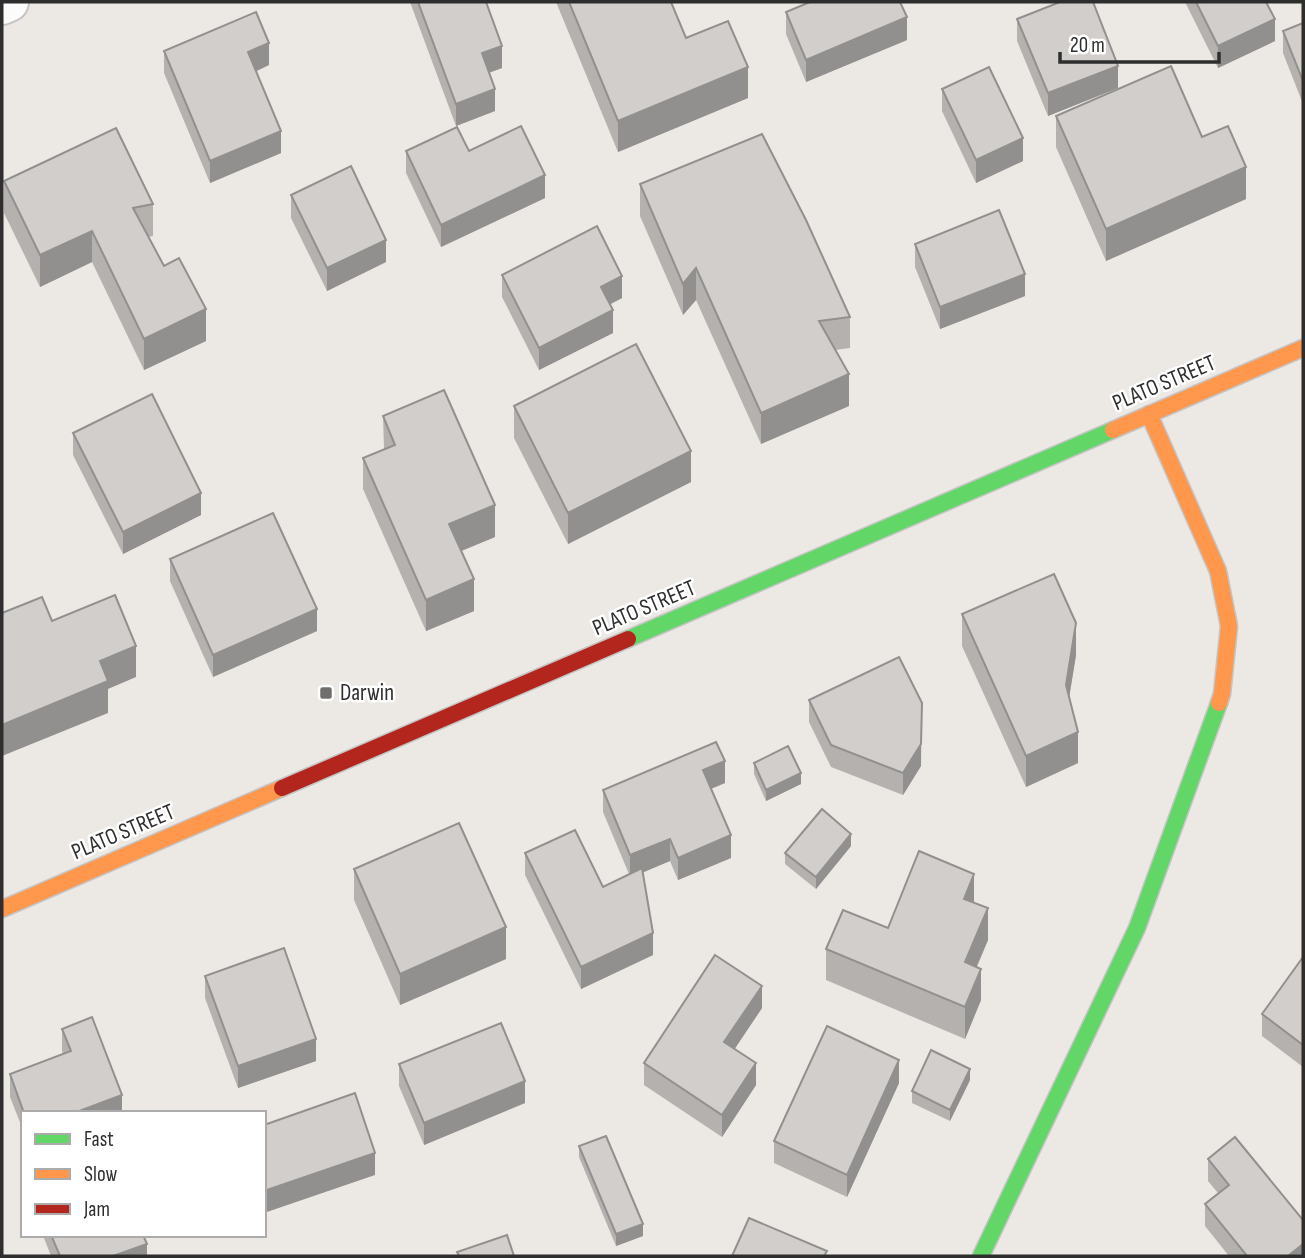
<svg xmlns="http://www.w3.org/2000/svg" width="1305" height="1258" viewBox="0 0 1305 1258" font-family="'Sofia Sans Condensed',sans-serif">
	<rect width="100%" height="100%" fill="#ece8e4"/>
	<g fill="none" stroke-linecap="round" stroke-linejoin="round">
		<!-- street casing -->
		<g stroke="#c5c4c5" stroke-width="42">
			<path id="street" d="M 2,5 L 9,2"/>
		</g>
		<!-- fast casing -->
		<g stroke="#c5c4c5" stroke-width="19">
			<g id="fast">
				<path d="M 628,639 L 1113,430"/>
				<path d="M 981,1256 L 1137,928 L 1219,703"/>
			</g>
		</g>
		<!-- slow casing -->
		<g stroke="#c5c4c5" stroke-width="19">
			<g id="slow">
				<path d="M 1149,414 L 1218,571 L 1229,626 L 1222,694 L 1219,703"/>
				<path d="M 1113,430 L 1303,348"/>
				<path d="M 2,909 L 282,788"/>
			</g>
		</g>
		<!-- jam casing -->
		<g stroke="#c5c4c5" stroke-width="19">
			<path id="jam" d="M 282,788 L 628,639"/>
		</g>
		<!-- street -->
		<use href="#street" stroke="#fcfcfb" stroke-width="38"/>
		<!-- fast -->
		<use href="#fast" stroke="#63d668" stroke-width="16"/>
		<!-- slow -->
		<use href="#slow" stroke="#ff974d" stroke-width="16"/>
		<!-- jam -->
		<use href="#jam" stroke="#b3261e" stroke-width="16"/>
	</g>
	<!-- wall -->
	<g fill="#b4b1af">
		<path d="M 410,2 L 486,2 L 502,68 L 489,73 L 495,111 L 456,126 Z"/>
		<path d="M 556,2 L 671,2 L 686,38 L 748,98 L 618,152 Z"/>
		<path d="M 1185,2 L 1266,2 L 1275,41 L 1218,68 Z"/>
		<path d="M 786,12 L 907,40 L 806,82 L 786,34 Z"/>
		<path d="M 1017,19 L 1118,88 L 1048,116 L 1017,41 Z"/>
		<path d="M 1303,23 L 1303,104 L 1283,53 L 1283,31 Z"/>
		<path d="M 164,51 L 269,65 L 256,71 L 281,153 L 210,183 L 164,73 Z"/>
		<path d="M 942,89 L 1023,161 L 976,183 L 942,111 Z"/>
		<path d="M 1056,116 L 1202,137 L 1246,199 L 1106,261 L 1056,147 Z"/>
		<path d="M 406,151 L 469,151 L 545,198 L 441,247 L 406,173 Z"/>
		<path d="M 4,181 L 153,204 L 153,236 L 148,237 L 206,341 L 144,370 L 92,262 L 40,287 L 4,213 Z"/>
		<path d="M 640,184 L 850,317 L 850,348 L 835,350 L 849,406 L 761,444 L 696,300 L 683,315 L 640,216 Z"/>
		<path d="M 291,195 L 386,262 L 327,291 L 291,218 Z"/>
		<path d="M 915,244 L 1025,296 L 940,329 L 915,267 Z"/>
		<path d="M 502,275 L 622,298 L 610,304 L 613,333 L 539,370 L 502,297 Z"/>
		<path d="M 514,406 L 691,482 L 568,544 L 514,438 Z"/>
		<path d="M 383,416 L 495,537 L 461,551 L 474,611 L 426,631 L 363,489 L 363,458 L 384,449 Z"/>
		<path d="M 73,433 L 201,515 L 123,554 L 73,455 Z"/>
		<path d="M 170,559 L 317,631 L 213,677 L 170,581 Z"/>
		<path d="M 962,614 L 1076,655 L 1069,697 L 1078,763 L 1026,787 L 962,646 Z"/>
		<path d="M 809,700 L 922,703 L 921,766 L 903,795 L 831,767 L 809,722 Z"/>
		<path d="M 754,763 L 801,784 L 766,801 L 754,774 Z"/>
		<path d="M 725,783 L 711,789 L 731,858 L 678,880 L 670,861 L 642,872 L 653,955 L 581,989 L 525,875 L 525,853 L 603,887 L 629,874 L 603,812 L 603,790 Z"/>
		<path d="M 851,846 L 816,889 L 785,864 L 785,853 Z"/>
		<path d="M 354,869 L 506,959 L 400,1005 L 354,900 Z"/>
		<path d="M 974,903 L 988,940 L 977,967 L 981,1000 L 965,1039 L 826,980 L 826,949 L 888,928 Z"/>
		<path d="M 1303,957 L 1303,1067 L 1262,1036 L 1262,1014 Z"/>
		<path d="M 205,976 L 316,1061 L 238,1088 L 205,998 Z"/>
		<path d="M 762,1008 L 734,1049 L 756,1085 L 722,1137 L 644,1085 L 644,1063 Z"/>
		<path d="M 62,1029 L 122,1113 L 23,1113 L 23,1130 L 10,1097 L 10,1074 L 63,1054 L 62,1051 Z"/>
		<path d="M 399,1064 L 525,1103 L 424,1145 L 399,1086 Z"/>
		<path d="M 970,1080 L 950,1121 L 912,1103 L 912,1091 Z"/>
		<path d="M 899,1083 L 847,1197 L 774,1163 L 774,1141 Z"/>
		<path d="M 579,1146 L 643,1236 L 616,1246 L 579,1157 Z"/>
		<path d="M 1208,1159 L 1303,1256 L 1229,1256 L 1205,1226 L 1205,1204 L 1218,1193 L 1208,1181 Z"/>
		<path d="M 44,1235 L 143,1235 L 147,1256 L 51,1256 L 44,1238 Z"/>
	</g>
	<!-- shaded-wall -->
	<g fill="#92908e">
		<path d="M 907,17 L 907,40 L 806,82 L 806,60 Z"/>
		<path d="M 1275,19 L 1275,41 L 1218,68 L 1218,46 Z"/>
		<path d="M 269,43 L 269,65 L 248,75 L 248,52 Z"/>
		<path d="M 502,46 L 502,68 L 482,75 L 482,53 Z"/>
		<path d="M 1118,66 L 1118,88 L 1048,116 L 1048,93 Z"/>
		<path d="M 748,67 L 748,98 L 618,152 L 618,121 Z"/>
		<path d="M 495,89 L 495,111 L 456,126 L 456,104 Z"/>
		<path d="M 281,131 L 281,153 L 210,183 L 210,161 Z"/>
		<path d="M 1023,138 L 1023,161 L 976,183 L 976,160 Z"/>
		<path d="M 1246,167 L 1246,199 L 1106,261 L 1106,229 Z"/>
		<path d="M 545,175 L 545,198 L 441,247 L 441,225 Z"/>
		<path d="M 92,231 L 92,262 L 40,287 L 40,255 Z"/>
		<path d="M 386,240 L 386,262 L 327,291 L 327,268 Z"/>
		<path d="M 696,268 L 696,300 L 683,315 L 683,284 Z"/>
		<path d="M 1025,274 L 1025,296 L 940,329 L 940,307 Z"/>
		<path d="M 622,276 L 622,298 L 601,309 L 601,287 Z"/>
		<path d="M 206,309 L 206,341 L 144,370 L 144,339 Z"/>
		<path d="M 613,310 L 613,333 L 539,370 L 539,348 Z"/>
		<path d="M 849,374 L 849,406 L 761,444 L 761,413 Z"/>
		<path d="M 691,451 L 691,482 L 568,544 L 568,513 Z"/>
		<path d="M 201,493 L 201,515 L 123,554 L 123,532 Z"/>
		<path d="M 495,505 L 495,537 L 449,556 L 449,524 Z"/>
		<path d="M 474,579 L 474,611 L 426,631 L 426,600 Z"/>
		<path d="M 317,609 L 317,631 L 213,677 L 213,655 Z"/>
		<path d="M 1076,623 L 1076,655 L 1066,717 L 1066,685 Z"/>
		<path d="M 136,646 L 136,677 L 108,689 L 108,713 L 2,756 L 2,725 L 100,661 Z"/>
		<path d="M 1078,732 L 1078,763 L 1026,787 L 1026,756 Z"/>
		<path d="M 921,744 L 921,766 L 903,795 L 903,773 Z"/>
		<path d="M 725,761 L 725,783 L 703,792 L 703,770 Z"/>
		<path d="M 801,773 L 801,784 L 766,801 L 766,790 Z"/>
		<path d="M 851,834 L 851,846 L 816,889 L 816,877 Z"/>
		<path d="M 731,835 L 731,858 L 678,880 L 678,858 Z"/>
		<path d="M 670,839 L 670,861 L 630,878 L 630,855 Z"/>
		<path d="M 974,874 L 974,905 L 964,899 Z"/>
		<path d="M 988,908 L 988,940 L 965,993 L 965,962 Z"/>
		<path d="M 506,927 L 506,959 L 400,1005 L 400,974 Z"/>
		<path d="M 653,933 L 653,955 L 581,989 L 581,967 Z"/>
		<path d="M 981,969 L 981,1000 L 965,1039 L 965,1007 Z"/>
		<path d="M 762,986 L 762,1008 L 724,1065 L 724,1042 Z"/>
		<path d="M 316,1039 L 316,1061 L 238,1088 L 238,1066 Z"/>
		<path d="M 899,1060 L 899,1083 L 847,1197 L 847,1175 Z"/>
		<path d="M 756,1063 L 756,1085 L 722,1137 L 722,1115 Z"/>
		<path d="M 970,1069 L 970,1080 L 950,1121 L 950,1110 Z"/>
		<path d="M 525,1081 L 525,1103 L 424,1145 L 424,1123 Z"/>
		<path d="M 122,1095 L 122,1113 L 74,1113 Z"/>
		<path d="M 375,1153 L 375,1175 L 264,1213 L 264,1191 Z"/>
		<path d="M 643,1224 L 643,1236 L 616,1246 L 616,1234 Z"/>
		<path d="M 147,1244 L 147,1256 L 113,1256 Z"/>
		<path d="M 1303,1244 L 1303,1256 L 1288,1256 Z"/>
	</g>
	<!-- building -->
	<g fill="#d1cecb" stroke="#92908e" stroke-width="2">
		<path d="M 418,2 L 486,2 L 502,46 L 482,53 L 495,89 L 456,104 Z"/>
		<path d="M 569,2 L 671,2 L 686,38 L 728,21 L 748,67 L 618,121 Z"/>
		<path d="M 810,2 L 900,2 L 907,17 L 806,60 L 786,12 Z"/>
		<path d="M 1060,2 L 1093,2 L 1118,66 L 1048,93 L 1017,19 Z"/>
		<path d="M 1196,2 L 1266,2 L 1275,19 L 1218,46 Z"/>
		<path d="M 256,12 L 269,43 L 248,52 L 281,131 L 210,161 L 164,51 Z"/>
		<path d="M 1303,23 L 1303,81 L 1283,31 Z"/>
		<path d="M 1171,66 L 1202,137 L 1228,126 L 1246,167 L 1106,229 L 1056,116 Z"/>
		<path d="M 989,67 L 1023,138 L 976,160 L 942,89 Z"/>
		<path d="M 521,126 L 545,175 L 441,225 L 406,151 L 457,127 L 469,151 Z"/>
		<path d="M 116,128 L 153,204 L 133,208 L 164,266 L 179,258 L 206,309 L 144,339 L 92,231 L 40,255 L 4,181 Z"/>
		<path d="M 762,134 L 806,220 L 850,317 L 819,321 L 849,374 L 761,413 L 696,268 L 683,284 L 640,184 Z"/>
		<path d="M 351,166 L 386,240 L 327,268 L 291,195 Z"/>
		<path d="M 999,210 L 1025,274 L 940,307 L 915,244 Z"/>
		<path d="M 597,226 L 622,276 L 601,287 L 613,310 L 539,348 L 502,275 Z"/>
		<path d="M 636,344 L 691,451 L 568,513 L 514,406 Z"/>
		<path d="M 444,390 L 495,505 L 449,524 L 474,579 L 426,600 L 363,458 L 395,445 L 383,416 Z"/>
		<path d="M 152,394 L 201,493 L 123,532 L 73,433 Z"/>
		<path d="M 273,513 L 317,609 L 213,655 L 170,559 Z"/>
		<path d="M 1054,574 L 1076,623 L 1066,685 L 1078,732 L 1026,756 L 962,614 Z"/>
		<path d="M 115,595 L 136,646 L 100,661 L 108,681 L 2,725 L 2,613 L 42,597 L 52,621 Z"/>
		<path d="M 899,657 L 922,703 L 921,744 L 903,773 L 831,745 L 809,700 Z"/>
		<path d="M 716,742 L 725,761 L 703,770 L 731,835 L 678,858 L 670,839 L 630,855 L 603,790 Z"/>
		<path d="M 788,746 L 801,773 L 766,790 L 754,763 Z"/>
		<path d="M 822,809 L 851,834 L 816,877 L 785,853 Z"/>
		<path d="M 459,823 L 506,927 L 400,974 L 354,869 Z"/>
		<path d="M 575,830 L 603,887 L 642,868 L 653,933 L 581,967 L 525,853 Z"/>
		<path d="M 919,851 L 974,874 L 964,899 L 988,908 L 965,962 L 981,969 L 965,1007 L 826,949 L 843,910 L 888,928 Z"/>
		<path d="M 284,948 L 316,1039 L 238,1066 L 205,976 Z"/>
		<path d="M 715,955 L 762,986 L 724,1042 L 756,1063 L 722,1115 L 644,1063 Z"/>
		<path d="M 1303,957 L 1303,1045 L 1262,1014 Z"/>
		<path d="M 92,1017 L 122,1095 L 74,1113 L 24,1113 L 10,1074 L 71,1051 L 62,1029 Z"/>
		<path d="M 501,1023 L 525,1081 L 424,1123 L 399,1064 Z"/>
		<path d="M 827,1026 L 899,1060 L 847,1175 L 774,1141 Z"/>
		<path d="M 931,1050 L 970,1069 L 950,1110 L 912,1091 Z"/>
		<path d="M 355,1093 L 375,1153 L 264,1191 L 264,1125 Z"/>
		<path d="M 606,1136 L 643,1224 L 616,1234 L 579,1146 Z"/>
		<path d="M 1235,1137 L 1303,1220 L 1303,1244 L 1288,1256 L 1247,1256 L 1205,1204 L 1229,1185 L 1208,1159 Z"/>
		<path d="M 749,1218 L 827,1251 L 824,1256 L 732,1256 Z"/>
		<path d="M 51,1235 L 143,1235 L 147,1244 L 113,1256 L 60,1256 Z"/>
		<path d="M 507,1235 L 514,1256 L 459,1256 L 457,1252 Z"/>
	</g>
	<!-- markers -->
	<rect fill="#706f6e" stroke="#fff" stroke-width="2.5" x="319" y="686" width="14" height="14" rx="3.5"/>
	<g text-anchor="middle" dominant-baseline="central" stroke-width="5" stroke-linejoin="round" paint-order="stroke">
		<!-- street labels -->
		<g font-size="23" fill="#2e2e2e" stroke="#fff">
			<text transform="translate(1164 383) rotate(-23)">PLATO STREET</text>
			<text transform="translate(644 608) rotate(-23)">PLATO STREET</text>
			<text transform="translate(123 832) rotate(-23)">PLATO STREET</text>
		</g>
		<!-- poi labels -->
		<g font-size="23" fill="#2e2e2e" stroke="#fff" text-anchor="start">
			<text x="340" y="693">Darwin</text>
		</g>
	</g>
	<!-- border -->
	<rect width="1305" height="1258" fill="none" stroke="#2e2e2e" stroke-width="7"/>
	<!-- legend -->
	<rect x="21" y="1111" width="245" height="126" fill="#ffffff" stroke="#ababab" stroke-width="2"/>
	<rect x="35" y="1134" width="35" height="10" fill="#63d668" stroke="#ababab" stroke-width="2"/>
	<text x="84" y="1146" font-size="21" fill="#2e2e2e">Fast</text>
	<rect x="35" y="1169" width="35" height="10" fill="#ff974d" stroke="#ababab" stroke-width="2"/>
	<text x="84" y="1181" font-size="21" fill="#2e2e2e">Slow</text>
	<rect x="35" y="1204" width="35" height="10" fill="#b3261e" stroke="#ababab" stroke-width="2"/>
	<text x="84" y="1216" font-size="21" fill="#2e2e2e">Jam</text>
	<!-- scale -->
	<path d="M1060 52v10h159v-10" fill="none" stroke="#2e2e2e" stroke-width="3.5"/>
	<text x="1070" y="52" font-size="21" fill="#2e2e2e" stroke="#ffffff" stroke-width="5" paint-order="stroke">20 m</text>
</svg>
